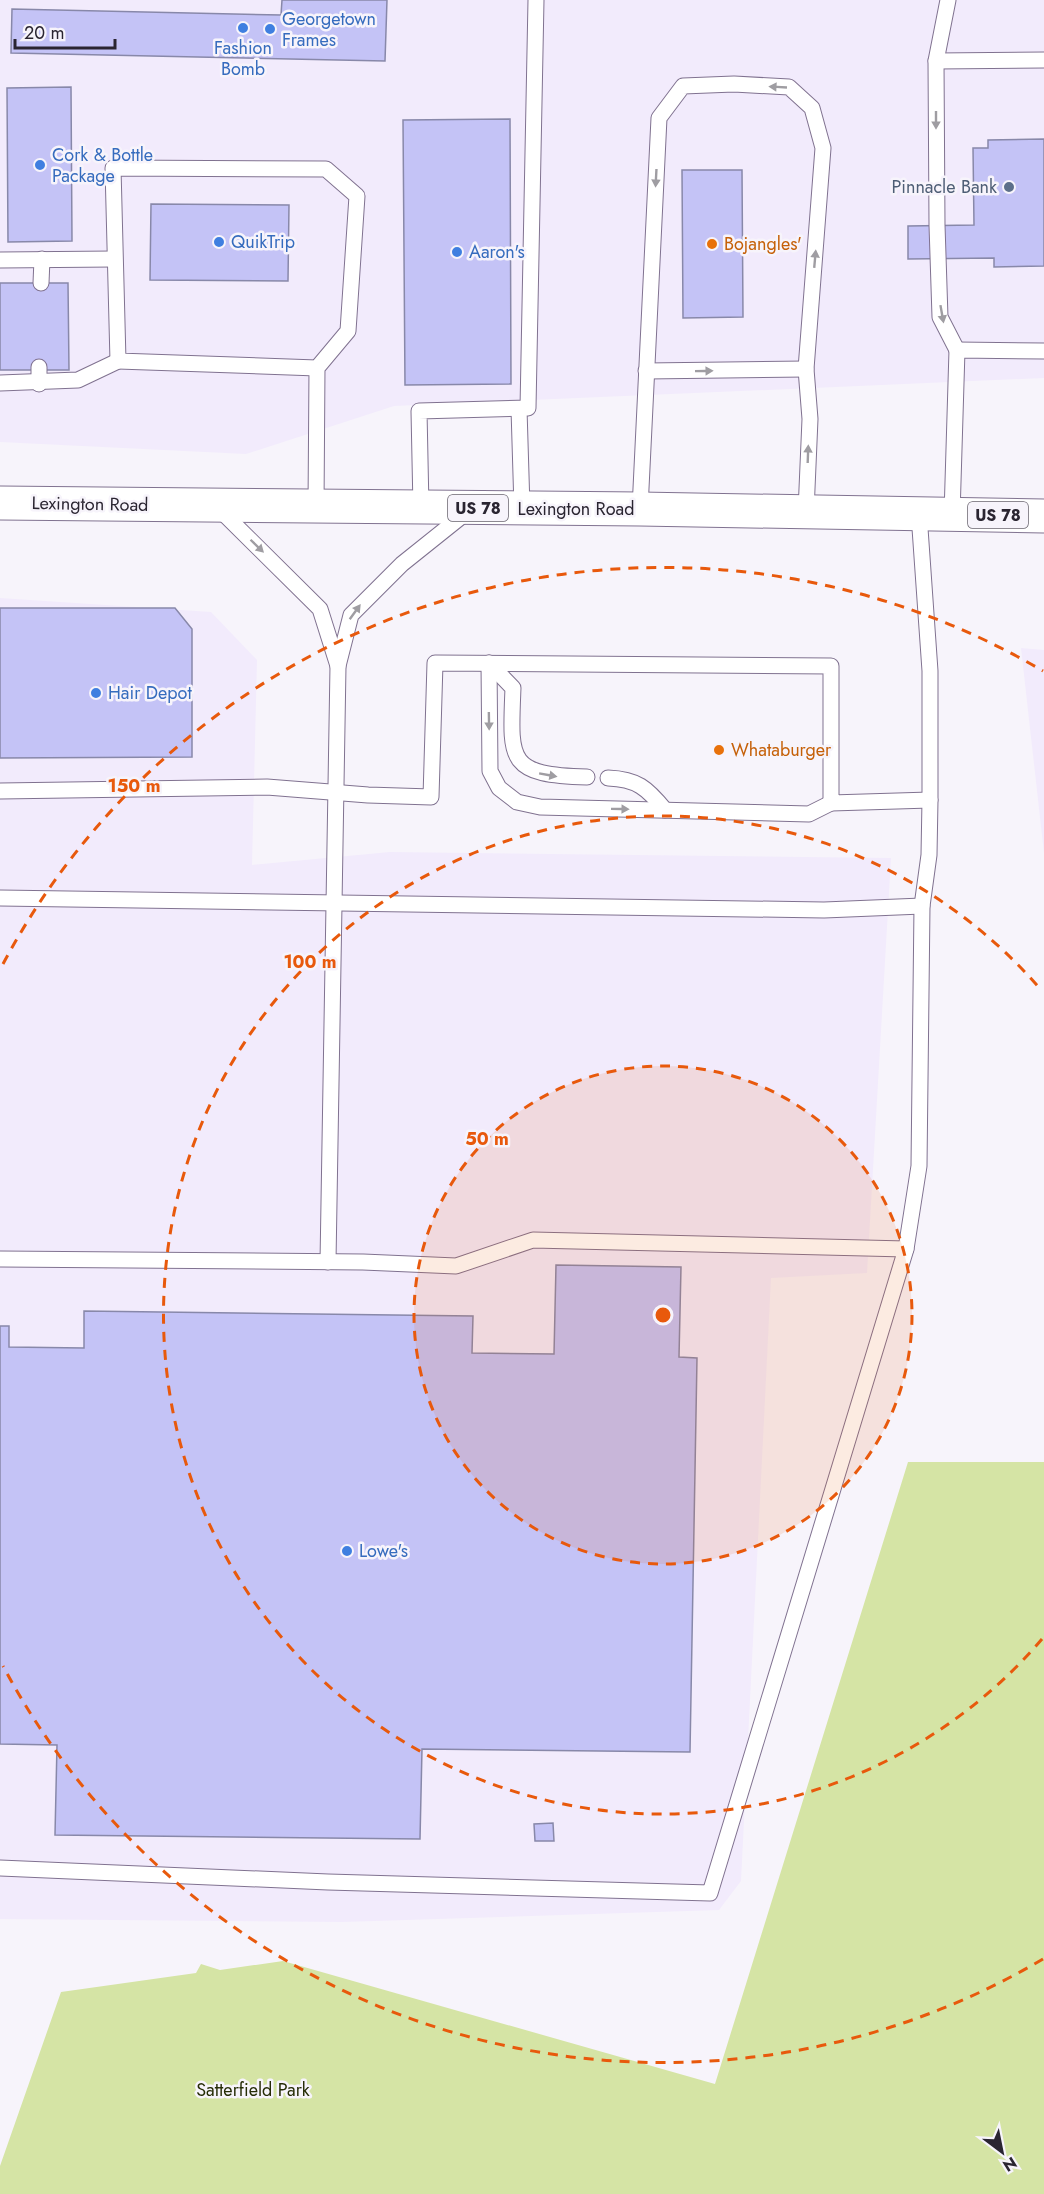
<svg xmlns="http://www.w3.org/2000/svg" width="1044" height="2194" viewBox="0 0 1044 2194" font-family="Jost,sans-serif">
	<rect width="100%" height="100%" fill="#f7f4fb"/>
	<!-- built -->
	<g fill="#f2ebfc">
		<path d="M 0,0 L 1044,0 L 1044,378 L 394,406 L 246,454 L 0,442 Z"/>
		<path d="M 0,598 L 211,612 L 257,660 L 252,865 L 390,852 L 891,858 L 867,1273 L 771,1278 L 741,1881 L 719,1910 L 342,1922 L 0,1919 Z"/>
		<path d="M 1021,648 L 1044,650 L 1044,853 Z"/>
	</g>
	<!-- green -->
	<path fill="#d5e4a5" d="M 908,1462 L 1044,1462 L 1044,2194 L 0,2194 L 0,2166 L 61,1992 L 196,1973 L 201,1964 L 220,1970 L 283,1961 L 715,2084 Z"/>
	<!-- building -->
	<g fill="#c4c3f6" stroke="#8888a9" stroke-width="1.5">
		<path d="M 282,0 L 387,0 L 385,61 L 11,53 L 12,9 L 281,15 Z"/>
		<path d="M 71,87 L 72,241 L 8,242 L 7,88 Z"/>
		<path d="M 510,119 L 511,384 L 405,385 L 403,120 Z"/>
		<path d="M 1044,139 L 1044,266 L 994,267 L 994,258 L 908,259 L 908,226 L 974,225 L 973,148 L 988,148 L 988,140 Z"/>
		<path d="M 682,170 L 742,170 L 743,317 L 683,318 Z"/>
		<path d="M 151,204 L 289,205 L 288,281 L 150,280 Z"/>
		<path d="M 0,283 L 68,283 L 69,370 L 0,370 Z"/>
		<path d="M 0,608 L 175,608 L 192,629 L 192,757 L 0,758 Z"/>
		<path d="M 556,1265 L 681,1267 L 679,1357 L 697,1358 L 690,1752 L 422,1749 L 420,1839 L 55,1835 L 57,1745 L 0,1744 L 0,1326 L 9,1326 L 9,1347 L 84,1348 L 84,1311 L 473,1316 L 472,1353 L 554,1354 Z"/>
		<path d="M 553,1823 L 554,1841 L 535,1841 L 534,1824 Z"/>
	</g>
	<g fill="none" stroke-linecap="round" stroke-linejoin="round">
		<!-- service casing -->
		<g stroke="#807290" stroke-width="17">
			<g id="service">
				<path d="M 948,0 L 936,61 L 937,225 L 940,317 L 957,350"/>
				<path d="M 936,61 L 1044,60"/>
				<path d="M 0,260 L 114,259"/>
				<path d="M 41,283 L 42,259"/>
				<path d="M 646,371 L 806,369"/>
				<path d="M 0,383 L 78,380 L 118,361"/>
				<path d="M 39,384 L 39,367"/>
				<path d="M 519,409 L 522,508"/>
				<path d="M 316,507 L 317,368 L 118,361 L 113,168 L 326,169 L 357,196 L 348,331 L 317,368"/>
				<path d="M 218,508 L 320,609 L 338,666"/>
				<path d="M 421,508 L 419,411 L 528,408 L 536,0"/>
				<path d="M 640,509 L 659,118 L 683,86 L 734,84 L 789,87 L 812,108 L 823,148 L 806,369 L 810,419 L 806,512"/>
				<path d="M 952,515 L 957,350 L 1044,351"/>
				<path d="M 489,663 L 490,771 L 499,788 L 517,802 L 540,807 L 809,814 L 831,803"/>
				<path d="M 489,663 L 513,688 C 510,761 507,775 587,777"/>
				<path d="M 608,778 C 637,779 647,788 665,810"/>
				<path d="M 0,791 L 267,787 L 368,795 L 431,797 L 435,663 L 831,666 L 831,803 L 930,800"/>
				<path d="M 0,898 L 824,910 L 922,906"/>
				<path d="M 0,1259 L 363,1262 L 456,1266 L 533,1240 L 906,1249"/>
				<path d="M 328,1262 L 338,666 L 351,615 L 402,564 L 467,512"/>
				<path d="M 0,1868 L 328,1882 L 710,1893 L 906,1249 L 919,1166 L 922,906 L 929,855 L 930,800 L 930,671 L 919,514"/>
			</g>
		</g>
		<!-- trunk casing -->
		<g stroke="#807290" stroke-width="35">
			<path id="trunk" d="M 0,503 L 640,509 L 1044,516"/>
		</g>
		<!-- service -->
		<use href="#service" stroke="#fff" stroke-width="15"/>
		<!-- trunk -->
		<use href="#trunk" stroke="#fff" stroke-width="33"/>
	</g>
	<!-- one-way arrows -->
	<defs><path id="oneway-solid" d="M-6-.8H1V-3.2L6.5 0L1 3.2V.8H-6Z" transform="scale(1.5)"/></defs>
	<g fill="#9f9da2">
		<use href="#oneway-solid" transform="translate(778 87) rotate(-177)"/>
		<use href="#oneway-solid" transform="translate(936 120) rotate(90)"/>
		<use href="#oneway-solid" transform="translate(656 178) rotate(93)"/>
		<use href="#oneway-solid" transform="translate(815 259) rotate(-85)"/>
		<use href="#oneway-solid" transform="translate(942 314) rotate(80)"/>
		<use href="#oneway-solid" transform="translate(704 371) rotate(-1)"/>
		<use href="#oneway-solid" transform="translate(808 454) rotate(-88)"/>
		<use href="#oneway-solid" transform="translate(257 546) rotate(44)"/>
		<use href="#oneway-solid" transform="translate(355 612) rotate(-54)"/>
		<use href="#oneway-solid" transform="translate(489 721) rotate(89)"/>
		<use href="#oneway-solid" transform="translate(548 775) rotate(10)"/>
		<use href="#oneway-solid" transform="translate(620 809) rotate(1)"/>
	</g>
	<!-- distance rings -->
	<circle cx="663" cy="1315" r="249" fill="#e8590c" fill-opacity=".12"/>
	<g fill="none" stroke="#e8590c" stroke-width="3" stroke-dasharray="10 8">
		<circle cx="663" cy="1315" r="249"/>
		<path d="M1042 1639A499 499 0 1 1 1042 991"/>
		<path d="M1043 1959A748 748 0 0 1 3 1666M3 964A748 748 0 0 1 1043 671"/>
	</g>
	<!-- markers -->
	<g fill="#3f7fe0" stroke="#f7f4fb" stroke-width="2">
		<circle cx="243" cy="28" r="6"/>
		<circle cx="270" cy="29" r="6"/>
		<circle cx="40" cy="165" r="6"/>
		<circle cx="219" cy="242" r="6"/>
		<circle cx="457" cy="252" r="6"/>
		<circle cx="96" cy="693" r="6"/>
		<circle cx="347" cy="1551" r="6"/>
	</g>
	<circle fill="#5c6f8a" stroke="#f7f4fb" stroke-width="2" cx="1009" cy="187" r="6"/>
	<g fill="#e8710a" stroke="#f7f4fb" stroke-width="2">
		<circle cx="712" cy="244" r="6"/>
		<circle cx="719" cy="750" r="6"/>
	</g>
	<g text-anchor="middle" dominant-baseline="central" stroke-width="5" stroke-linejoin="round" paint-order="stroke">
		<!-- shield labels -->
		<g fill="#f7f4fb" stroke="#68636e" stroke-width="1.5">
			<rect x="448" y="495" width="60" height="26" rx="4.5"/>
			<rect x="968" y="502" width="60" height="26" rx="4.5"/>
		</g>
		<g font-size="16" font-weight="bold" fill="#2a2531">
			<text x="478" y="508">US 78</text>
			<text x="998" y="515">US 78</text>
		</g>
		<!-- shop labels -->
		<g font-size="18" fill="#366cbe" stroke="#f7f4fb" text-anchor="start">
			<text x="282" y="19">Georgetown<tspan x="282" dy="21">Frames</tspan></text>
			<text x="243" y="48" text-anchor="middle">Fashion<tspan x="243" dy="21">Bomb</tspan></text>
			<text x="52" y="155">Cork &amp; Bottle<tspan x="52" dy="21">Package</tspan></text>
			<text x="231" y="242">QuikTrip</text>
			<text x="469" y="252">Aaron's</text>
			<text x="108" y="693">Hair Depot</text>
			<text x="359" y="1551">Lowe's</text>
		</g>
		<!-- service labels -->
		<g font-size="18" fill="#4e5e75" stroke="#f7f4fb" text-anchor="end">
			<text x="997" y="187">Pinnacle Bank</text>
		</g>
		<!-- food labels -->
		<g font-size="18" fill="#c56008" stroke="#f7f4fb" text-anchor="start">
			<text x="724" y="244">Bojangles'</text>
			<text x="731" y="750">Whataburger</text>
		</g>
		<!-- street labels -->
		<g font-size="18" fill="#2a2531" stroke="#f7f4fb">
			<text transform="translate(90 504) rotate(1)">Lexington Road</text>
			<text x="576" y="509">Lexington Road</text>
		</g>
		<!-- park labels -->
		<g font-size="18" fill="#262d06" stroke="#f7f4fb">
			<text x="253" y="2090">Satterfield Park</text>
		</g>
	</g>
	<circle cx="663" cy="1315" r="9" fill="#e8590c" stroke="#f7f4fb" stroke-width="3"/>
	<g font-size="18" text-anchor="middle" font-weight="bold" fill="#e8590c" stroke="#f7f4fb" stroke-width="5" stroke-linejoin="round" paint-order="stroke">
		<text x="134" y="792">150 m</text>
		<text x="310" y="968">100 m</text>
		<text x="487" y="1145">50 m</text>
	</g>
	<!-- north arrow -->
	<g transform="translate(1002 2152) rotate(148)" stroke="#f7f4fb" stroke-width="4.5" paint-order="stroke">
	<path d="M0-4.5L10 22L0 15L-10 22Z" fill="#2a2531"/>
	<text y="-9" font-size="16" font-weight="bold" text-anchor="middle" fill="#2a2531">N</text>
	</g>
	<!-- scale -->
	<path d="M15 39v9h100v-9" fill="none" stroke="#2a2531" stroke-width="3"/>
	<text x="24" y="39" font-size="18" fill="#2a2531" stroke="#f7f4fb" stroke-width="4.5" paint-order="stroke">20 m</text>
</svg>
